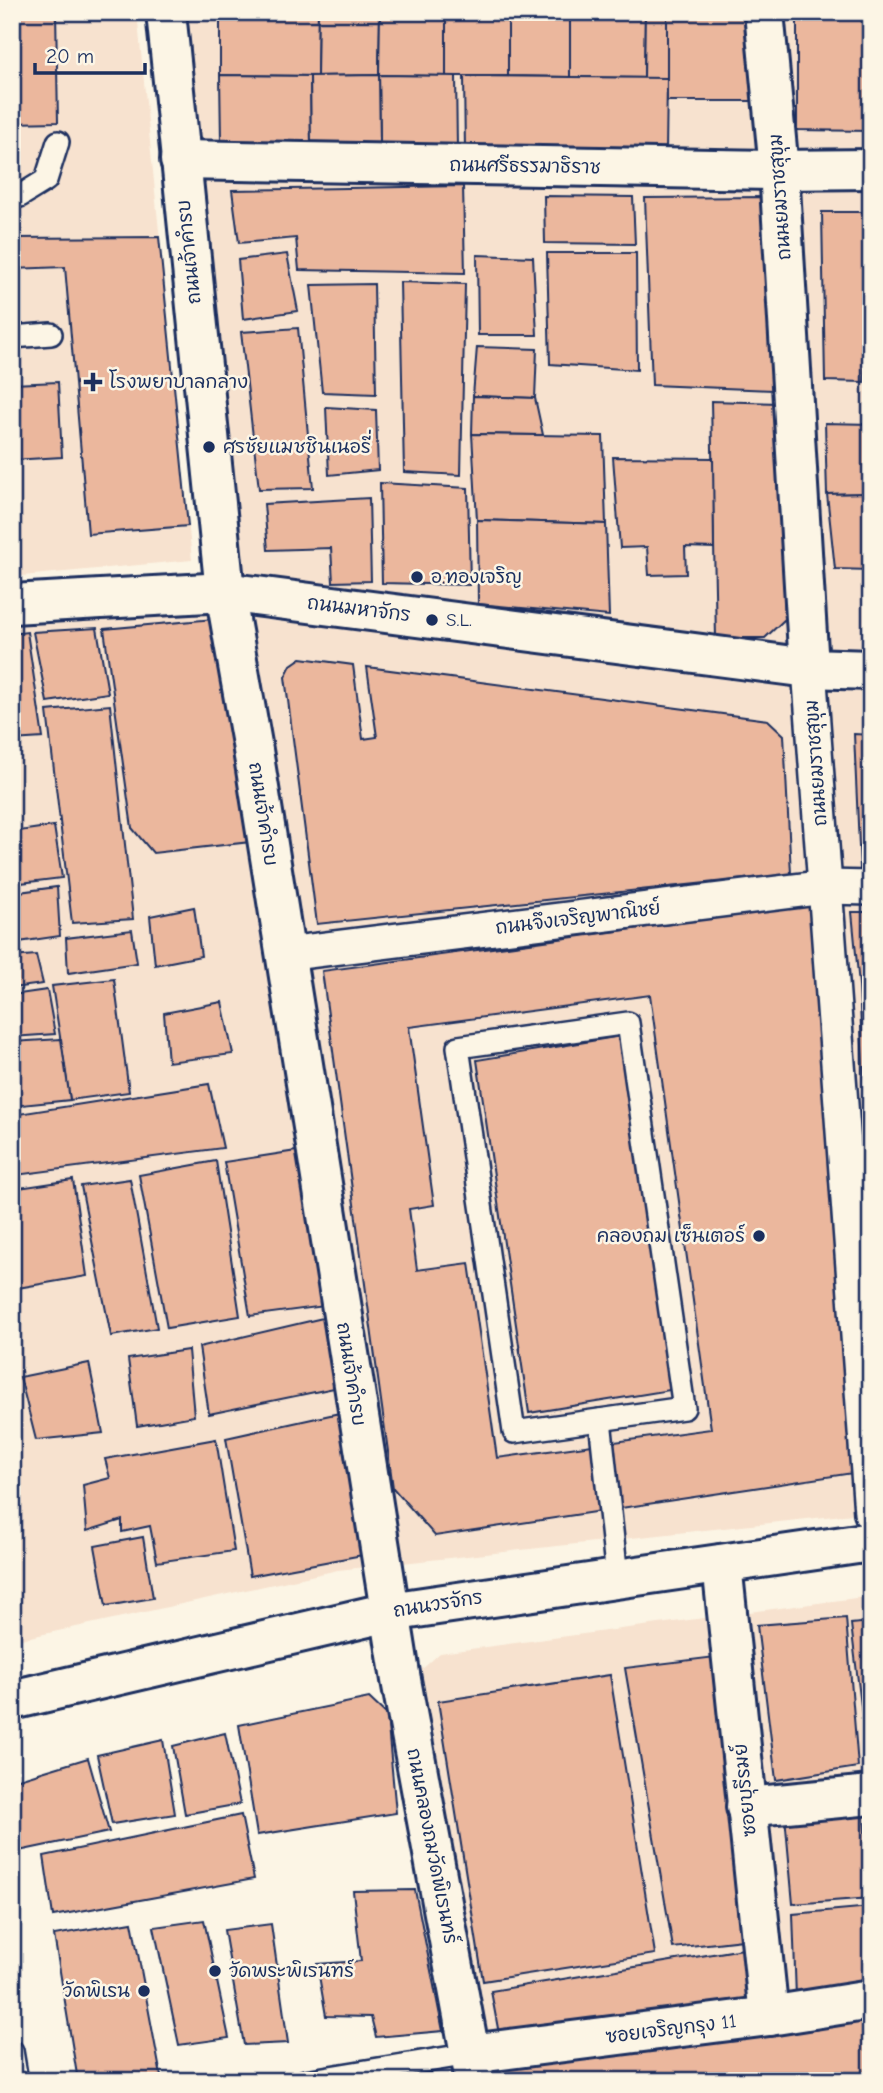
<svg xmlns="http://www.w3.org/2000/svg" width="883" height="2093" viewBox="0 0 883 2093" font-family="'Comic Neue','Playpen Sans Thai',sans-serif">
	<rect width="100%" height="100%" fill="#fcf5e5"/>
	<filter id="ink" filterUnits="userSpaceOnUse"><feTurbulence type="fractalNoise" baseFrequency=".0143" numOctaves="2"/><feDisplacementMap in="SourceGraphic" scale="14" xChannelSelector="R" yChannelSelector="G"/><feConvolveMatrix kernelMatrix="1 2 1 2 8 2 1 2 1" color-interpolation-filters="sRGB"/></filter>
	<g filter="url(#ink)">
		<!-- built -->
		<g fill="#f7e2cf">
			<path d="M 12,12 L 137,12 L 192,560 L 12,577 Z"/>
			<path d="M 155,12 L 871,12 L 871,1512 L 338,1570 L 12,1641 L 12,607 L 209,588 Z"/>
			<path d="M 871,1596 L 871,2081 L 490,2081 L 419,1672 L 440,1653 Z"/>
		</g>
		<!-- building -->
		<g fill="#ebb79d" stroke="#1b2f5e" stroke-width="2" fill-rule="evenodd">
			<path d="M 12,12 L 56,12 L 58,122 L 12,123 Z"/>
			<path d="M 220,12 L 318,12 L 317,76 L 220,75 Z"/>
			<path d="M 318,12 L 380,12 L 379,75 L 317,76 Z"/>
			<path d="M 380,12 L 446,12 L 446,76 L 379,75 Z"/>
			<rect x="446" y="12" width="62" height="64"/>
			<path d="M 508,12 L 570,12 L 570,77 L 508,76 Z"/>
			<path d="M 570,12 L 645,12 L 644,78 L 570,77 Z"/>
			<path d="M 645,12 L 667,12 L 667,78 L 644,78 Z"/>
			<path d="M 667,12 L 751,12 L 756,101 L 667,101 Z"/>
			<path d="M 797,12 L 871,12 L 871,131 L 797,130 Z"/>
			<path d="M 220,75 L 310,76 L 311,143 L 221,141 Z"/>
			<path d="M 379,75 L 456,76 L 457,147 L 380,144 Z"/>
			<path d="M 379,75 L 380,144 L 311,143 L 310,76 Z"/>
			<path d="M 464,76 L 667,78 L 666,153 L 465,150 Z"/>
			<path d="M 463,186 L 465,273 L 299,270 L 296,238 L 239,243 L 232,190 Z"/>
			<path d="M 544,196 L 633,197 L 635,244 L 545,243 Z"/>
			<path d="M 764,197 L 773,390 L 652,385 L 645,198 Z"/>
			<path d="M 822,212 L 869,212 L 864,382 L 825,381 Z"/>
			<path d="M 159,237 L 188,526 L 88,534 L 65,267 L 12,269 L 12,238 Z"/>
			<path d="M 547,253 L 636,253 L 637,370 L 550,364 Z"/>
			<path d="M 287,254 L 298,311 L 243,319 L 238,260 Z"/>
			<path d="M 477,255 L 533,257 L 537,335 L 478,335 Z"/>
			<path d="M 400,282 L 465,284 L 461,475 L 404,472 Z"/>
			<path d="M 374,284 L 376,394 L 322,392 L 311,285 Z"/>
			<path d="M 298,328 L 313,488 L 259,489 L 241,332 Z"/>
			<path d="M 477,347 L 537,349 L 535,398 L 473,396 Z"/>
			<path d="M 58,382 L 62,457 L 12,460 L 12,384 Z"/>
			<path d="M 473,396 L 535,398 L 543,435 L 472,434 Z"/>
			<path d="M 711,401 L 777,403 L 785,619 L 765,638 L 716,638 Z"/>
			<path d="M 326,407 L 376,410 L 378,470 L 329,475 Z"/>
			<path d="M 825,423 L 871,424 L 871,493 L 827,494 Z"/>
			<path d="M 472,434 L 603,436 L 606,524 L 477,520 Z"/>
			<path d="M 613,457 L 713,458 L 714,548 L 685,547 L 686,574 L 649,575 L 647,547 L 620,548 Z"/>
			<path d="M 380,483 L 468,488 L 470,585 L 382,583 Z"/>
			<path d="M 871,493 L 871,570 L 835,569 L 827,494 Z"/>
			<path d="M 369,498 L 371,581 L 333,582 L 331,548 L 268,550 L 264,504 Z"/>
			<path d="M 477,520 L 606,524 L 609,616 L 478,604 Z"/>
			<path d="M 214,619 L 250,842 L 153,853 L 132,828 L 104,629 Z"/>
			<path d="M 97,628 L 108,693 L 47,702 L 33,632 Z"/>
			<path d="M 27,632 L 43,738 L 12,740 L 12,634 Z"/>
			<path d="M 301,658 L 353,665 L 363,739 L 377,737 L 367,667 L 768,720 L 784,735 L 791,874 L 317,924 L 285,677 L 291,665 Z"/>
			<path d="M 110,705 L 133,919 L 72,923 L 47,711 Z"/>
			<path d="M 854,734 L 871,735 L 871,870 L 860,869 Z"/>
			<path d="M 54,826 L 62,878 L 12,884 L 12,832 Z"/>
			<path d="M 57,887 L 60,936 L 12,943 L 12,893 Z"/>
			<path d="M 810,905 L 853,1473 L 435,1536 L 393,1488 L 322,971 ZM 650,995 L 711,1429 L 497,1458 L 469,1263 L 417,1270 L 409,1209 L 434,1205 L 409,1027 Z"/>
			<path d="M 194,907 L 201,956 L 155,965 L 150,916 Z"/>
			<path d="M 852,912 L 871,912 L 871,985 L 859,985 Z"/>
			<path d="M 132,930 L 137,963 L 68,973 L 66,938 Z"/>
			<path d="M 36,955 L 43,984 L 12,988 L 12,957 Z"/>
			<path d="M 114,979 L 129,1092 L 70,1100 L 52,986 Z"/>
			<path d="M 859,985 L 871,985 L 871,1227 Z"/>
			<path d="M 47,990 L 55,1034 L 12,1037 L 12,995 Z"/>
			<path d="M 222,1002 L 233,1054 L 168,1062 L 164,1013 Z"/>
			<path d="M 621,1036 L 670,1390 L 529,1413 L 477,1060 Z"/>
			<path d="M 61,1039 L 70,1100 L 12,1106 L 12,1042 Z"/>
			<path d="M 209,1084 L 223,1148 L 16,1175 L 12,1159 L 12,1115 Z"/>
			<path d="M 303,1150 L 325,1306 L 250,1316 L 224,1162 Z"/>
			<path d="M 216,1161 L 240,1316 L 167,1328 L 139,1175 Z"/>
			<path d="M 130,1179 L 157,1328 L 111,1336 L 81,1186 Z"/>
			<path d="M 73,1180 L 87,1276 L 12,1289 L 12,1189 Z"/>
			<path d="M 327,1317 L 339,1387 L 209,1414 L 199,1347 Z"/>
			<path d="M 188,1350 L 194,1416 L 137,1426 L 128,1359 Z"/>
			<path d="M 89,1363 L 103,1433 L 36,1440 L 20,1377 Z"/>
			<path d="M 344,1412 L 368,1554 L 250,1576 L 226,1438 Z"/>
			<path d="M 216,1439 L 234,1551 L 157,1562 L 150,1526 L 122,1532 L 122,1520 L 87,1531 L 83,1485 L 110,1478 L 105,1459 Z"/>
			<path d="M 143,1537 L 153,1598 L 106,1606 L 95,1546 Z"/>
			<path d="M 846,1618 L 858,1767 L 776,1780 L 757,1625 Z"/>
			<path d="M 871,1622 L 871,1779 L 870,1779 L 851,1624 Z"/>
			<path d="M 715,1657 L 742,1940 L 673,1948 L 625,1668 Z"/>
			<path d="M 610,1675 L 655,1954 L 483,1981 L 438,1701 Z"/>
			<path d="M 369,1698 L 387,1715 L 396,1813 L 257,1835 L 239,1725 Z"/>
			<path d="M 225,1733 L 240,1804 L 185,1814 L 173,1746 Z"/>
			<path d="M 163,1740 L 175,1814 L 112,1824 L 97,1755 Z"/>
			<path d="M 88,1758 L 109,1832 L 14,1852 L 12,1781 Z"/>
			<path d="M 863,1810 L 871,1898 L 793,1904 L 785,1816 Z"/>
			<path d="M 241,1815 L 254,1879 L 53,1916 L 44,1856 Z"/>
			<path d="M 415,1890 L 443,2031 L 376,2037 L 371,2017 L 326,2016 L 317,1964 L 361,1961 L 353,1891 Z"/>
			<path d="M 871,1907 L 871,1987 L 796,1997 L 793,1914 Z"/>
			<path d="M 204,1920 L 229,2038 L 179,2045 L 154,1927 Z"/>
			<path d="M 132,1922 L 161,2076 L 138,2081 L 78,2081 L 54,1935 Z"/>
			<path d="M 271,1924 L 288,2043 L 244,2045 L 224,1930 Z"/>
			<path d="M 749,1948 L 753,2006 L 499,2034 L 491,1991 Z"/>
			<path d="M 871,2015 L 871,2081 L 499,2081 L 498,2070 Z"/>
		</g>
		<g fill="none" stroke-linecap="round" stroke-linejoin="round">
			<!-- service casing -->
			<g stroke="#1b2f5e" stroke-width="26">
				<g id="service">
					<path d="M 12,197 L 20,196 L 46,180 L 58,142"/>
					<path d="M 12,337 L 51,334"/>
					<path d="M 628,1023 L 684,1408 L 514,1432 L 458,1047 Z"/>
					<path d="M 600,1420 L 617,1577"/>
					<path d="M 12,2051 L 17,2081"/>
					<path d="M 305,2081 L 470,2054"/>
				</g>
			</g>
			<!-- pedestrian casing -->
			<g stroke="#1b2f5e" stroke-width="38">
				<g id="pedestrian">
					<path d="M 809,668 L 871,1513"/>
					<path d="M 285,954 L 826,887 L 871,888"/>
				</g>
			</g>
			<!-- minor casing -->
			<g stroke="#1b2f5e" stroke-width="44">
				<g id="minor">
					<path d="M 166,12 L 225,592 L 252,744 L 401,1680 L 475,2081"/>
					<path d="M 764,12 L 779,170 L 809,668"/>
					<path d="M 180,160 L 779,170 L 871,169"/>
					<path d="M 12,604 L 225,592 L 809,668 L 871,670"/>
					<path d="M 722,1564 L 769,2016"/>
					<path d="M 746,1807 L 871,1795"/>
					<path d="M 470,2054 L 769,2016 L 871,2000"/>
				</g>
			</g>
			<!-- secondary casing -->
			<g stroke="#1b2f5e" stroke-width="44">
				<path id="secondary" d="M 12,1700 L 389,1612 L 871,1542"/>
			</g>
			<!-- service -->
			<use href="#service" stroke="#fcf5e5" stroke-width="21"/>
			<!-- pedestrian -->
			<use href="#pedestrian" stroke="#fcf5e5" stroke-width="33"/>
			<!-- minor -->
			<use href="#minor" stroke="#fcf5e5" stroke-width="38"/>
			<!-- secondary -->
			<use href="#secondary" stroke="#fcf5e5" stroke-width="38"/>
		</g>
	</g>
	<!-- markers -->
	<g fill="#1b2f5e" stroke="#fcf5e5" stroke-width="2.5">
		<path d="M89.5 371.5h7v7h7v7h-7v7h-7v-7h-7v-7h7z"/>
		<circle cx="209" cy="447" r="7"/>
		<circle cx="417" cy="577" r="7"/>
		<circle cx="432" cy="620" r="7"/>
		<circle cx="759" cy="1236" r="7"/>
		<circle cx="215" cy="1971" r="7"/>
		<circle cx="144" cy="1991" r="7"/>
	</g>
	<g text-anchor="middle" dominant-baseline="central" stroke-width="5" stroke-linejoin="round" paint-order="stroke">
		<!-- street labels -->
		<g font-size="19" fill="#1b2f5e" stroke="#fcf5e5">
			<text transform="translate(525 166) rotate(1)">ถนนศรีธรรมาธิราช</text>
			<text transform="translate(780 197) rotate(-94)">ถนนยมราชสุขุม</text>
			<text transform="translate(189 252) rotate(-96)">ถนนเจ้าคำรบ</text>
			<text transform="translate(359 609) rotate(7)">ถนนมหาจักร</text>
			<text transform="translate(816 763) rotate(-94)">ถนนยมราชสุขุม</text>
			<text transform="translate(263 814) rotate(81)">ถนนเจ้าคำรบ</text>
			<text transform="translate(578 918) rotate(-7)">ถนนจึงเจริญพาณิชย์</text>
			<text transform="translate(351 1374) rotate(81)">ถนนเจ้าคำรบ</text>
			<text transform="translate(438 1604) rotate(-9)">ถนนวรจักร</text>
			<text transform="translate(745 1790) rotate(-96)">ซอยบุรีรมย์</text>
			<text transform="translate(432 1846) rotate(79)">ถนนคลองถมวัดพิเรนทร์</text>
			<text transform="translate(671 2029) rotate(-7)">ซอยเจริญกรุง 11</text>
		</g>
		<!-- poi labels -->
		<g font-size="19" fill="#1b2f5e" stroke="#fcf5e5" text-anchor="start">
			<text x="109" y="382">โรงพยาบาลกลาง</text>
			<text x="223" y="447">ศรชัยแมชชินเนอรี่</text>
			<text x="431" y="577">อ.ทองเจริญ</text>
			<text x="446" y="620">S.L.</text>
			<text x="745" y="1236" text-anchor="end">คลองถม เซ็นเตอร์</text>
			<text x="229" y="1971">วัดพระพิเรนทร์</text>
			<text x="130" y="1991" text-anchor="end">วัดพิเรน</text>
		</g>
	</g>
	<!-- margin -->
	<rect width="883" height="2093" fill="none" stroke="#fcf5e5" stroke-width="42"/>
	<rect x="21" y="21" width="841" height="2051" fill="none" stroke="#1b2f5e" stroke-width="2.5" filter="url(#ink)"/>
	<!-- scale -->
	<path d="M35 63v10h110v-10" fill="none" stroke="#1b2f5e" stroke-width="3.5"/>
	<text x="46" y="63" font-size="21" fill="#1b2f5e" stroke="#fcf5e5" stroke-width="5" paint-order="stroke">20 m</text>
</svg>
